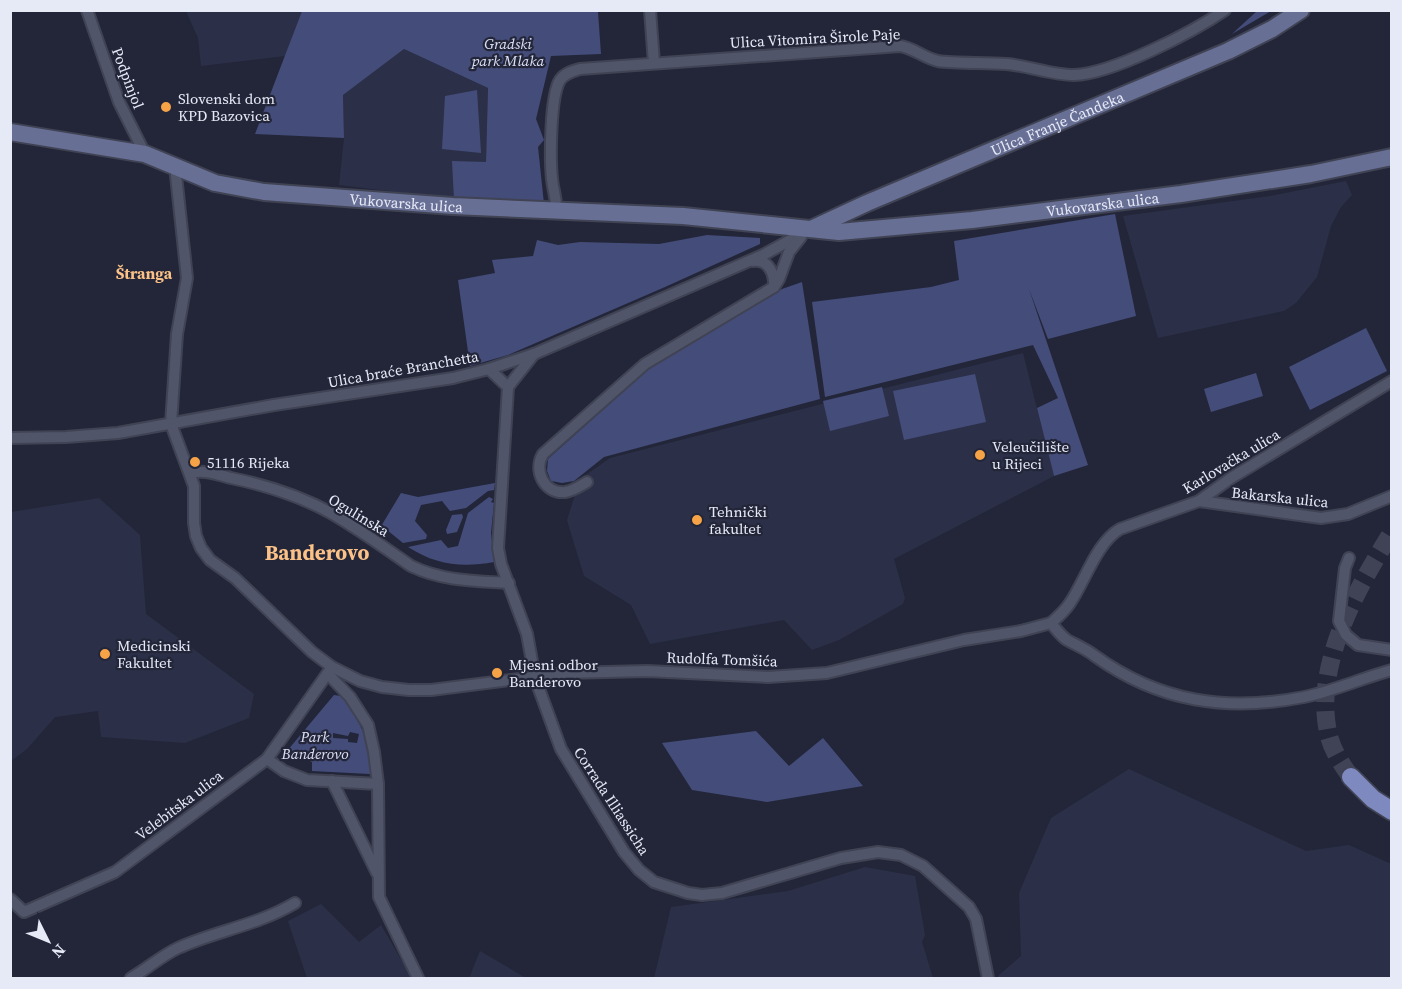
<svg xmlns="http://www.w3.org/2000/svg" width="1402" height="989" viewBox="0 0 1402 989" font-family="'Source Serif 4',serif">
	<rect width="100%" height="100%" fill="#232639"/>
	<!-- built -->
	<g fill="#2b3048">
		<path d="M 186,11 L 302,11 L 285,56 L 201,66 L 198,38 Z"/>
		<path d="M 404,49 L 488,88 L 486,162 L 454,199 L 339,185 L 344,138 L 343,95 Z"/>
		<path d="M 1346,181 L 1352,195 L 1341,207 L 1331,226 L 1317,277 L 1296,303 L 1284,311 L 1158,338 L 1123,216 L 1270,196 Z"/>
		<path d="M 1023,353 L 1054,476 L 894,559 L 905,598 L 903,604 L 839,640 L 812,650 L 784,620 L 650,644 L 631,605 L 584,576 L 567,520 L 580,479 L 610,458 Z"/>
		<path d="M 99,498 L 140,535 L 146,614 L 254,694 L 249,718 L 185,743 L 101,737 L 98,711 L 55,717 L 27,749 L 11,761 L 11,512 Z"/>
		<path d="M 1129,769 L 1306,851 L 1349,845 L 1389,863 L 1391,863 L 1391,978 L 998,978 L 998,976 L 1021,956 L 1019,893 L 1051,818 Z"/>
		<path d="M 865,867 L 915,876 L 925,935 L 922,942 L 933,978 L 654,978 L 671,907 L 788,891 Z"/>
		<path d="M 321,904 L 359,942 L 381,925 L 412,978 L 307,978 L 288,921 Z"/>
		<path d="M 480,951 L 526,978 L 469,978 Z"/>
	</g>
	<!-- green -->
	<g fill="#444c7a" fill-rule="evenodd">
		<path d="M 596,10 L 598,12 L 601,54 L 551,56 L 536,119 L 544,140 L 538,147 L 544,204 L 454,199 L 452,161 L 486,162 L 488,88 L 404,49 L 343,95 L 344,138 L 255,134 L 302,11 Z"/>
		<path d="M 1257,11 L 1271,11 L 1232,34 Z"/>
		<path d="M 477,90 L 481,153 L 442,149 L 445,96 Z"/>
		<path d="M 1115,214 L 1136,316 L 1048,339 L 1029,289 L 1088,465 L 1054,476 L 1037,408 L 1058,398 L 1033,345 L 825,397 L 812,302 L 931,287 L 959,280 L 954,241 Z"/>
		<path d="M 707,235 L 760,238 L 760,244 L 665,287 L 508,355 L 470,366 L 458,280 L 495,273 L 492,260 L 533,256 L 537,240 L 558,245 L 580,242 L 659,244 Z"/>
		<path d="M 802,282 L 820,399 L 604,457 L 574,481 L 562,483 L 551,481 L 547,471 L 548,459 L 647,370 L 782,289 Z"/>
		<path d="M 1366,328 L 1387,371 L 1310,410 L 1289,367 Z"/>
		<path d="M 1256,373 L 1263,396 L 1211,412 L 1204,389 Z"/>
		<path d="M 975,374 L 986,422 L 904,440 L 893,391 Z"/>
		<path d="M 882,387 L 889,416 L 830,431 L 823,401 Z"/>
		<path d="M 495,483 L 494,490 L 488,491 L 466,508 L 450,511 L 442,501 L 421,505 L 415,521 L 427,535 L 426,539 L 403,543 L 387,530 L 377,533 L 401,493 L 418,497 Z"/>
		<path d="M 489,497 L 493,499 L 491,502 L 494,503 L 491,533 L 494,562 C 462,568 436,565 408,547 L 441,540 L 448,548 L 458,546 L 468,513 Z"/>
		<path d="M 462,514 L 463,517 L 457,532 L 447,534 L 446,530 L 452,515 Z"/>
		<path d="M 334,695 L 341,696 C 359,717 372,745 370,774 L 312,771 L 312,762 L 287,751 ZM 350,732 L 359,734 L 357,743 L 348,742 L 348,739 L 333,738 L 333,733 L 348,736 Z"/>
		<path d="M 756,731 L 789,766 L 823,738 L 863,786 L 767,802 L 692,790 L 662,743 Z"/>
	</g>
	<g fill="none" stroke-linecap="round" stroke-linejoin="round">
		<!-- primary-tunnel -->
		<path stroke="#404355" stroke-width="18" stroke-dasharray="18 9" stroke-linecap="butt" d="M 1351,777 C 1341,764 1331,748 1328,732 C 1314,664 1357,588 1392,532"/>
		<!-- street casing -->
		<g stroke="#404353" stroke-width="14">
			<g id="street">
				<path d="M 87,10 L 119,102 L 145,154"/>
				<path d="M 650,10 L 654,63"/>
				<path d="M 175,166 L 187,278 L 177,334 L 171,424 L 194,486 L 194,523 L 196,536 L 201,548 L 210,560 L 235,578 L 312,652 L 332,667 L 360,681 L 382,687 L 409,690 L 431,690 L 565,673 L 647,671 L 768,677 L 827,673 L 964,640 L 1021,631 L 1051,623 C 1056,629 1061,636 1067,640 C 1076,645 1086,649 1095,656 C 1159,702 1227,712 1304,697 C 1334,691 1362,678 1392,670"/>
				<path d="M 556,211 C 557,198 553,191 552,179 C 550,159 550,96 560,80 C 565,73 573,71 580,69 L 900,46 C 914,48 924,58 938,61 C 957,64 986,62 1007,64 C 1029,66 1052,75 1074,75 C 1112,74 1193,32 1225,10"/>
				<path d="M 753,261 C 768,259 775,273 774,287"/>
				<path d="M 489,369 L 508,387 L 498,548 L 501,564 L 527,634 L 535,678 L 561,749 L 624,852 L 639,870 L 654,882 L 688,893 L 702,895 L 722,893 L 841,858 L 878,852 L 901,855 L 923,866 L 969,907 L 976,919 L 988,978"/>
				<path d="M 508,387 L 534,354"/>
				<path d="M 10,438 L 66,437 L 118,433 L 274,405 L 453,378 L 489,369 L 534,354 L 763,255 L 809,230"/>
				<path d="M 191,473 C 204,469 219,475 231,478 C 265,485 300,496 331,513 C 359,529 385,548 411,566 C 442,581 475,581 509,583"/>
				<path d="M 587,482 C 580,486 573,491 565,492 C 544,494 533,470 543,454 L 645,364 L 774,287 L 779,279 L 789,252 L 801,237"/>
				<path d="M 1199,501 L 1321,518 L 1348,514 L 1392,496"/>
				<path d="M 1349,558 L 1345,568 L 1339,621 L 1346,635 L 1358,645 L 1392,650"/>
				<path d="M 1051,623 C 1058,617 1065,611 1070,603 C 1085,581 1097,542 1120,529 L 1199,501 L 1231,478 L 1392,381"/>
				<path d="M 328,674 L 350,697 L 368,725 L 374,752 L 378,784 L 379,897 L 418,978"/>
				<path d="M 267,759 L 284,771 L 307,780 L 378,784"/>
				<path d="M 332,781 L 377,873"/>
				<path d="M 10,899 L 24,912 L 115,872 L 267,759 L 332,667"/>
				<path d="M 131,978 C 147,969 161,956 178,948 C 216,931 258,925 295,903"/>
			</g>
		</g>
		<!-- secondary casing -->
		<g stroke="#404353" stroke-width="20">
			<g id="secondary">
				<path id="s1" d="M 10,132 L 145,154 L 215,183 L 264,192 L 453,206 L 683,216 L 839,232 L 972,220 L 1181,194 L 1311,174 L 1392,157"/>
				<path id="s2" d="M 811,229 L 867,203 L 1228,51 L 1272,29 L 1301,10"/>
			</g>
		</g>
		<!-- primary casing -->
		<g stroke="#404353" stroke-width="21">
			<path id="primary" d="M 1351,777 L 1373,799 L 1392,811"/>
		</g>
		<!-- street -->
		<use href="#street" stroke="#50556a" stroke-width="10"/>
		<!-- secondary -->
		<use href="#secondary" stroke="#676f95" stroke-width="16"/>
		<!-- primary -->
		<use href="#primary" stroke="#7e89bf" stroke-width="18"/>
	</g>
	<!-- markers -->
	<g fill="#f5a346" stroke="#232639" stroke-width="2">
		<circle cx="166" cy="107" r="6"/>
		<circle cx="980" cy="455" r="6"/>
		<circle cx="195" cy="462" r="6"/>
		<circle cx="697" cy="520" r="6"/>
		<circle cx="105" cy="654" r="6"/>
		<circle cx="497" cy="673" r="6"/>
	</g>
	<g text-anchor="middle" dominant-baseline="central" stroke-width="4.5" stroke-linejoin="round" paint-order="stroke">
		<!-- street labels -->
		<g font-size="15" fill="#e6e9f6" stroke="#232639">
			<text transform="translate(815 38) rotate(-3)">Ulica Vitomira Širole Paje</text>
			<text transform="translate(128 78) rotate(69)">Podpinjol</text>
			<text stroke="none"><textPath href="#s2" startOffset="268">Ulica Franje Čandeka</textPath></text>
			<text stroke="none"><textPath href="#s1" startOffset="405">Vukovarska ulica</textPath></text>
			<text stroke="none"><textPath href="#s1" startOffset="1104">Vukovarska ulica</textPath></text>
			<text transform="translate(403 369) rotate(-10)">Ulica braće Branchetta</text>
			<text transform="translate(1231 461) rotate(-31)">Karlovačka ulica</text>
			<text transform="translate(1280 497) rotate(6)">Bakarska ulica</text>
			<text transform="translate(359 515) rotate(31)">Ogulinska</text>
			<text transform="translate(722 659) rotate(2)">Rudolfa Tomšića</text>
			<text transform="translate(612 801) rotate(57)">Corrada Illiassicha</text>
			<text transform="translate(179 805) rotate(-37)">Velebitska ulica</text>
		</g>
		<!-- park labels -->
		<g font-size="15" font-style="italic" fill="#dce0f5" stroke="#232639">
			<text x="508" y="43">Gradski<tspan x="508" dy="17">park Mlaka</tspan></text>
			<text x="315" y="736">Park<tspan x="315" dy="17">Banderovo</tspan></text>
		</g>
		<!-- poi labels -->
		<g font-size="15" fill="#e6e9f6" stroke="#232639" text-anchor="start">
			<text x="178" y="98">Slovenski dom<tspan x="178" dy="17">KPD Bazovica</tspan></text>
			<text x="992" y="446">Veleučilište<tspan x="992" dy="17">u Rijeci</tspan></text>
			<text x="207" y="462">51116 Rijeka</text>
			<text x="709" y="511">Tehnički<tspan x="709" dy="17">fakultet</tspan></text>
			<text x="117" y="645">Medicinski<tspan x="117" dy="17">Fakultet</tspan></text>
			<text x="509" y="664">Mjesni odbor<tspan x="509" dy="17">Banderovo</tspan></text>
		</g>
		<!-- neighbourhood labels -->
		<g font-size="16" font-weight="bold" fill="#fbc187" stroke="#232639">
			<text x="144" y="273">Štranga</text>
		</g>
		<!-- district labels -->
		<g font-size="21" font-weight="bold" fill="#fbc187" stroke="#232639">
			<text x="317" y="552">Banderovo</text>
		</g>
	</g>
	<!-- border -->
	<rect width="1402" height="989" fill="none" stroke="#e6e9f6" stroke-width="24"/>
	<!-- north arrow -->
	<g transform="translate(48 941) rotate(133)" stroke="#232639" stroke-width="4.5" paint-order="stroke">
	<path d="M0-4.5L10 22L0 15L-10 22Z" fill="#e6e9f6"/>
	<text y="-9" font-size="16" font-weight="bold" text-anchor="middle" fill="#e6e9f6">N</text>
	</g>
</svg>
